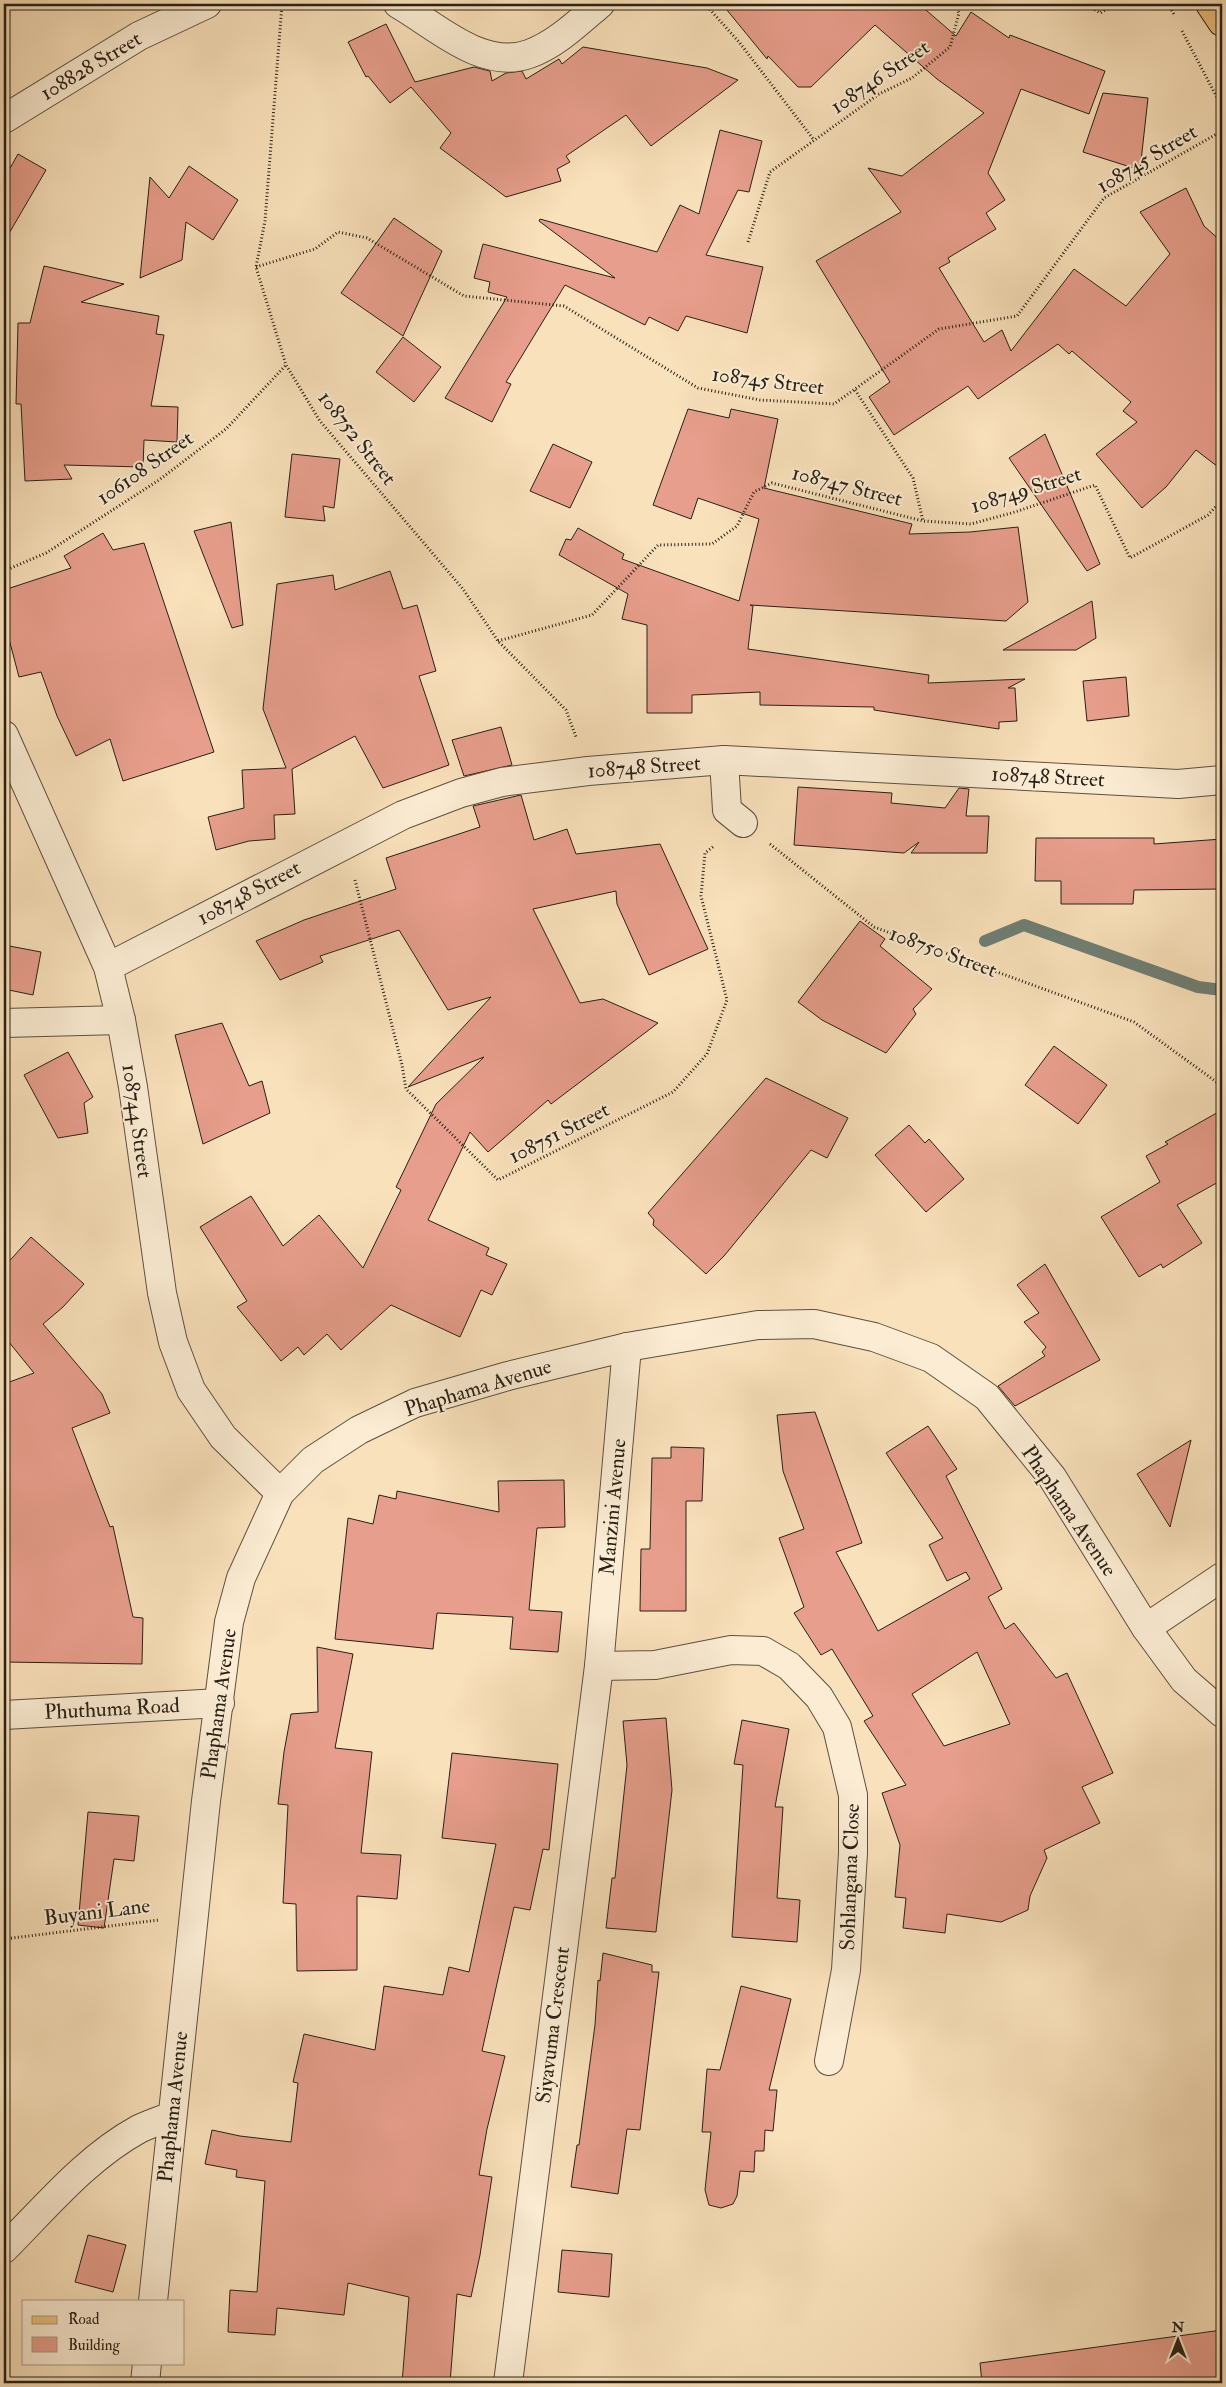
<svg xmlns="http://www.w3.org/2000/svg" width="1226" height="2387" viewBox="0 0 1226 2387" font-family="'IM FELL Double Pica',serif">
	<rect width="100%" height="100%" fill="#f9e1bb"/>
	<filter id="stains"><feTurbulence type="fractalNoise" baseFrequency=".004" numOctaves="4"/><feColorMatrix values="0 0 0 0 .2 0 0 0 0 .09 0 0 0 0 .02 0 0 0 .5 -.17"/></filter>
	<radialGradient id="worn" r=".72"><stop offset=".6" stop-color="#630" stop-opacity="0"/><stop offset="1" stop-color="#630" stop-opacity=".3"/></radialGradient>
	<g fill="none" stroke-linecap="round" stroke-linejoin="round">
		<!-- stream -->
		<path stroke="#6f7e74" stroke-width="12" d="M 985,941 L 1024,925 L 1198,987 L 1222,990"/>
	</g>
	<!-- building -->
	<g fill="#e79e8c" stroke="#282016" fill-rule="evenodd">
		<path d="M 722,4 L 919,4 L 956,36 L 971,12 L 1009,38 L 1010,35 L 1105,71 L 1089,114 L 1021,89 L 988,173 L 1005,200 L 986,213 L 996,229 L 948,258 L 950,262 L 939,268 L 984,342 L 1002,330 L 1011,351 L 1074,269 L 1126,306 L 1170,254 L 1140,212 L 1186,188 L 1204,226 L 1222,242 L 1222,470 L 1196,450 L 1166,487 L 1142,508 L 1096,454 L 1137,422 L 1123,411 L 1131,402 L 1072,351 L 1069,354 L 1058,344 L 978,399 L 968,386 L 894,435 L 869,397 L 890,382 L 816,261 L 901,212 L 868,168 L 902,176 L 984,113 L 937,79 L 875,25 L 811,87 L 798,87 L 768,56 L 767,59 Z"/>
		<path d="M 386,24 L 415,82 L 474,67 L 490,71 L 492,81 L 506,73 L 522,71 L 526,79 L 559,59 L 562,64 L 583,47 L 707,68 L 738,80 L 651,146 L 626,115 L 566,156 L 570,162 L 557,169 L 561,181 L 506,197 L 440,148 L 451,133 L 411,87 L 390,103 L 368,76 L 366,77 L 348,42 Z"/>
		<path d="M 1103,93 L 1148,98 L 1140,170 L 1083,152 Z"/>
		<path d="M 720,130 L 762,141 L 749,192 L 738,190 L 706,255 L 763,267 L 747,333 L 686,316 L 678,331 L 649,317 L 645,325 L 565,285 L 506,382 L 511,384 L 492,422 L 445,398 L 507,297 L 488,292 L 490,282 L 474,278 L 483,244 L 615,278 L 539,221 L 540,219 L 657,252 L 680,205 L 699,214 Z"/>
		<path d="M 18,154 L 46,170 L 4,242 L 4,179 Z"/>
		<path d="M 189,166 L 238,200 L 213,240 L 186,222 L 182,260 L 140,278 L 150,177 L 169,198 Z"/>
		<path d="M 394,218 L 442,251 L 403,336 L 341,293 Z"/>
		<path d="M 44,266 L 124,284 L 81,302 L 159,316 L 156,334 L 164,335 L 151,406 L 178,407 L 177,442 L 144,440 L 143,467 L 64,465 L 72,479 L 25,481 L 21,404 L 16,404 L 18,323 L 30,323 Z"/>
		<path d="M 403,337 L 441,367 L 414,402 L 376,372 Z"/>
		<path d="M 688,409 L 729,418 L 731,409 L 778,419 L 764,488 L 912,524 L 909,534 L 970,532 L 1018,527 L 1028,602 L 1006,621 L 750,605 L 753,606 L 748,649 L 929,675 L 928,683 L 1025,679 L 1008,688 L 1015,688 L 1017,721 L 999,722 L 999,729 L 874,710 L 874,707 L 760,705 L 760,692 L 692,695 L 692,713 L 647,713 L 647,625 L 622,619 L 628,594 L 559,555 L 566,539 L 571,540 L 578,528 L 624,554 L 622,559 L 739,601 L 759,519 L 698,498 L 691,519 L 653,505 Z"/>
		<path d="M 1045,434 L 1100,564 L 1087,571 L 1009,458 Z"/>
		<path d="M 553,444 L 592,462 L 570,508 L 530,491 Z"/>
		<path d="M 292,454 L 340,459 L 334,508 L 323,506 L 325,521 L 285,517 Z"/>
		<path d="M 231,522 L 243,625 L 232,628 L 194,531 Z"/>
		<path d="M 103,533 L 113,550 L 144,543 L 214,752 L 123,781 L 110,739 L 76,756 L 57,716 L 41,672 L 19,677 L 4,620 L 4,590 L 71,568 L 64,556 Z"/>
		<path d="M 390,571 L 403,609 L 417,605 L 436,671 L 419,676 L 449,765 L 383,788 L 355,736 L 292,769 L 295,814 L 274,815 L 275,839 L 249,841 L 216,850 L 208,817 L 244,808 L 242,770 L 286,768 L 263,709 L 277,584 L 333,575 L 335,590 Z"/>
		<path d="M 1092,601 L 1096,638 L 1076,650 L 1003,650 Z"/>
		<path d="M 1126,677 L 1129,716 L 1087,721 L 1083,681 Z"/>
		<path d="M 501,727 L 512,765 L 464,776 L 452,740 Z"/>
		<path d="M 798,787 L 892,793 L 891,803 L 945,808 L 959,788 L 969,789 L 966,816 L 989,816 L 987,853 L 911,853 L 919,842 L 904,853 L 794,845 Z"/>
		<path d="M 521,795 L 534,840 L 567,829 L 576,854 L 660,844 L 708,949 L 649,975 L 617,904 L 616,891 L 533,909 L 580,1003 L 603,999 L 658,1023 L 551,1104 L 548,1100 L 488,1152 L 470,1132 L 428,1220 L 489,1248 L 486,1255 L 507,1264 L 492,1295 L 481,1290 L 460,1337 L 391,1305 L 341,1350 L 327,1334 L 304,1355 L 298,1347 L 281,1361 L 237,1307 L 247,1301 L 200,1227 L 251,1196 L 283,1246 L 319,1215 L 363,1268 L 401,1190 L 396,1187 L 436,1104 L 484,1057 L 408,1087 L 491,997 L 448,1010 L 399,930 L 320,956 L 323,962 L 280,980 L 256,941 L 304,920 L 396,889 L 386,858 L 480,827 L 473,806 Z"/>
		<path d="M 1036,838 L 1154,838 L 1154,844 L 1222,839 L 1222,889 L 1134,890 L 1133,904 L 1061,904 L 1061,881 L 1035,881 Z"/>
		<path d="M 860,921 L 885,939 L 880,946 L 932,989 L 913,1009 L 916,1014 L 886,1053 L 822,1020 L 798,1002 Z"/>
		<path d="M 4,945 L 41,952 L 33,995 L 4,989 Z"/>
		<path d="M 222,1023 L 249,1086 L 262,1081 L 270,1113 L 203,1144 L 175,1035 Z"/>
		<path d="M 1054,1046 L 1107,1085 L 1078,1124 L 1025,1085 Z"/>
		<path d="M 68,1052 L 93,1097 L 84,1103 L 88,1133 L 58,1138 L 24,1075 Z"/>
		<path d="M 766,1078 L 848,1118 L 827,1158 L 811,1150 L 724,1256 L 706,1274 L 653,1225 L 654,1220 L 648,1213 Z"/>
		<path d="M 1222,1110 L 1222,1180 L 1177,1205 L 1202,1243 L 1163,1268 L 1161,1264 L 1139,1277 L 1101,1217 L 1160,1182 L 1146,1156 L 1168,1144 L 1165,1142 Z"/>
		<path d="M 909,1125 L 925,1143 L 929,1139 L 964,1179 L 926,1212 L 875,1155 Z"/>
		<path d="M 31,1237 L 84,1284 L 63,1307 L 43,1324 L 102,1394 L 110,1413 L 72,1428 L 110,1527 L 113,1526 L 133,1617 L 143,1618 L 142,1664 L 4,1662 L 4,1384 L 34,1373 L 4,1336 L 4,1267 Z"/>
		<path d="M 1045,1264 L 1100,1360 L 1015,1406 L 998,1386 L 1045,1356 L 1042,1352 L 1046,1347 L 1024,1322 L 1039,1313 L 1017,1285 Z"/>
		<path d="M 815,1412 L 862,1543 L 836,1552 L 878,1631 L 970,1579 L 966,1572 L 947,1581 L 929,1545 L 943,1538 L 886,1453 L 928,1426 L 957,1469 L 946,1476 L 1002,1589 L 988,1597 L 1005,1629 L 1014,1623 L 1056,1678 L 1067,1673 L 1113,1773 L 1082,1787 L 1100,1823 L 1044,1850 L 1047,1858 L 1030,1896 L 1028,1910 L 1001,1922 L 947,1914 L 945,1933 L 903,1928 L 906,1898 L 895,1897 L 900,1845 L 882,1793 L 906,1785 L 864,1721 L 873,1716 L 832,1649 L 821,1655 L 794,1613 L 804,1607 L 779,1538 L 804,1529 L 783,1471 L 777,1415 ZM 977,1652 L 1010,1724 L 944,1746 L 912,1694 Z"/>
		<path d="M 1191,1440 L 1170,1527 L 1137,1474 Z"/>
		<path d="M 671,1447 L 704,1448 L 702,1501 L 686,1501 L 686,1611 L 640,1611 L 641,1549 L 650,1549 L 652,1458 L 671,1458 Z"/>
		<path d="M 564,1480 L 565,1527 L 537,1528 L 529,1610 L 562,1612 L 558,1652 L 510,1649 L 513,1617 L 437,1613 L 433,1649 L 335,1639 L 348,1518 L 373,1524 L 379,1495 L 396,1499 L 397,1491 L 499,1512 L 498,1481 Z"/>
		<path d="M 317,1647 L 353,1654 L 335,1748 L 372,1752 L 361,1853 L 401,1855 L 397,1899 L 357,1896 L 357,1970 L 297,1971 L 296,1904 L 283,1903 L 288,1805 L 278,1804 L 284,1752 L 291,1714 L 318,1712 Z"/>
		<path d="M 666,1718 L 672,1790 L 656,1932 L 606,1928 L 612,1878 L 615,1878 L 627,1765 L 623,1721 Z"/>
		<path d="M 742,1720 L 789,1729 L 775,1807 L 783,1807 L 777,1898 L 800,1900 L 797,1942 L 732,1937 L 743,1765 L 734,1764 Z"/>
		<path d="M 452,1753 L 558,1764 L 549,1850 L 543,1849 L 530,1910 L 514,1907 L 482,2051 L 505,2056 L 487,2129 L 479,2175 L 492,2177 L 480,2255 L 471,2297 L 457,2294 L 450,2383 L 402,2383 L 409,2297 L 348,2283 L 344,2315 L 277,2308 L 275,2335 L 228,2332 L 230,2290 L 257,2292 L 265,2181 L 236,2177 L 237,2170 L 205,2164 L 212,2130 L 240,2136 L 291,2142 L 298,2083 L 293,2082 L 304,2034 L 375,2050 L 384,1986 L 443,1995 L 449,1967 L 469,1972 L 496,1844 L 442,1838 Z"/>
		<path d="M 88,1812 L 139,1816 L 134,1861 L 114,1859 L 104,1928 L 78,1925 Z"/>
		<path d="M 603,1953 L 652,1965 L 652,1972 L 659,1972 L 640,2130 L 627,2129 L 618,2194 L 571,2187 L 577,2145 L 579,2145 L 595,2025 L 598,1980 L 600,1981 Z"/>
		<path d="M 741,1986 L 791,1999 L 769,2090 L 777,2090 L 773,2131 L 765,2130 L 764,2151 L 755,2151 L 754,2172 L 740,2171 L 737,2196 L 733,2204 L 721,2208 L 709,2205 L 705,2190 L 711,2132 L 702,2132 L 707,2069 L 720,2070 Z"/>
		<path d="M 88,2235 L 126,2245 L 113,2292 L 75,2282 Z"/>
		<path d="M 562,2250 L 612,2254 L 609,2297 L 558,2292 Z"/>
		<path d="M 1222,2330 L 1222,2383 L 982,2383 L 980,2363 Z"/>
	</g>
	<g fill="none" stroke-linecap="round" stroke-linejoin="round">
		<!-- minor casing -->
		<g stroke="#5c503f" stroke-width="30">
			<g id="minor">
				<path d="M 398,4 C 435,25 482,71 529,54 C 555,45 579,22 600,4"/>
				<path d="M 4,119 L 139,36 L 207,4"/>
				<path d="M 4,735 L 108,967 L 121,1020 L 133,1087 L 162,1293 L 173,1342 L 191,1390 L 223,1437 L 280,1493"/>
				<path d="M 724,760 L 727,810 L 743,823"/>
				<path d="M 108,967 L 403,815 L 461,793 L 502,782 L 588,771 L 724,760 L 1178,784 L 1222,780"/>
				<path d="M 4,1023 L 121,1020"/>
				<path d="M 1146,1628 L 1222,1577"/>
				<path d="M 599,1666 L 655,1665 L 731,1650 L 763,1651 L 789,1666 L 819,1697 L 837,1727 L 853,1795 L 853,1853 L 846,1970 L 829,2061"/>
				<path d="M 4,1715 L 220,1703"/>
				<path d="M 4,2249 C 46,2207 86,2158 139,2129 C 149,2124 161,2120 172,2116"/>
				<path d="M 153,2301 L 206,1801 L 229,1622 L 241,1578 L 280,1493 L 313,1460 L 359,1430 L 415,1403 L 508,1376 L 627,1347 L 758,1325 L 814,1324 L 874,1337 L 931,1358 L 987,1397 L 1052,1477 L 1146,1628 L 1184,1680 L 1222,1713"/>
				<path d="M 145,2383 L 147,2363"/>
				<path d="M 508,2383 L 599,1666 L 627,1347"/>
			</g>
		</g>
		<!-- major casing -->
		<g stroke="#282016" stroke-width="30">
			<path id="major" d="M 1210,4 L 1222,22"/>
		</g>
		<!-- path -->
		<g stroke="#282016" stroke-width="3" stroke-dasharray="1 2.5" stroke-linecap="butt">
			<path d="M 282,4 L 265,221 L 256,267 L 286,365 L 320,421 L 463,589 L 498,641 L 566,710 L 576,737"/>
			<path d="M 705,4 L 739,42 L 814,140"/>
			<path d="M 1086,4 L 1100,13 L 1109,8 L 1111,4"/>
			<path d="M 1168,4 L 1175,16"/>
			<path d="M 1182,31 L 1222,107"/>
			<path d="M 748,242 L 770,172 L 879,94 L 912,78 L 950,47 L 959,13 L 954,4"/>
			<path d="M 256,267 L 315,249 L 338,232 L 367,238 L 464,296 L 564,306 L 698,388 L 760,400 L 834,404 L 939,329 L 1017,316 L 1104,198 L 1222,131"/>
			<path d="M 855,390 L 913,478 L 923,521"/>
			<path d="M 4,571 L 46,553 L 159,480 L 226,429 L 286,365"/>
			<path d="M 498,641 L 592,615 L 658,545 L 712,544 L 737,526 L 754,492 L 772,483 L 923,521 L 971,524 L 1015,512 L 1095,485 L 1130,558 L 1208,515 L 1222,500"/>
			<path d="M 770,844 L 874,927 L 1134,1022 L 1222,1086"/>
			<path d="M 355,880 L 402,1065 L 406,1089 L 498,1180 L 673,1092 L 707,1054 L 727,1000 L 701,896 L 705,853 L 714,846"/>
			<path d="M 4,1939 L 159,1920"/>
		</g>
		<!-- minor -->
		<use href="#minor" stroke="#fbecd3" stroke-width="28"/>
		<!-- major -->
		<use href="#major" stroke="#ecc07e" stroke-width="28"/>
	</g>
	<g text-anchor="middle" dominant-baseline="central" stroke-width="4" stroke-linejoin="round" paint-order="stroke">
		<!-- street labels -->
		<g font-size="21" fill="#282016" stroke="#fbecd3">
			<text transform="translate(91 66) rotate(-31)">108828 Street</text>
			<text transform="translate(880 77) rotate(-34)">108746 Street</text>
			<text transform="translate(1147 159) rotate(-31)">108745 Street</text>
			<text transform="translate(768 381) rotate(7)">108745 Street</text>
			<text transform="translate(357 438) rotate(52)">108752 Street</text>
			<text transform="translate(145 468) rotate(-35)">106108 Street</text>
			<text transform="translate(847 486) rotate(14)">108747 Street</text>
			<text transform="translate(1026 490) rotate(-17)">108749 Street</text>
			<text transform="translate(644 767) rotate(-4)">108748 Street</text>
			<text transform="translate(1048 777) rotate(3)">108748 Street</text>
			<text transform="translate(249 893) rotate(-28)">108748 Street</text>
			<text transform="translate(943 952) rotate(20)">108750 Street</text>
			<text transform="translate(137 1121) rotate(82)">108744 Street</text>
			<text transform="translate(559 1133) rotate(-27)">108751 Street</text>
			<text transform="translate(478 1388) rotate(-17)">Phaphama Avenue</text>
			<text transform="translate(613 1507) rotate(-85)">Manzini Avenue</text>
			<text transform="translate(1069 1511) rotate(56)">Phaphama Avenue</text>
			<text transform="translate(219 1704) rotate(-82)">Phaphama Avenue</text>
			<text transform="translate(112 1709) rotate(-3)">Phuthuma Road</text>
			<text transform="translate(850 1877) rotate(-88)">Sohlangana Close</text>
			<text transform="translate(97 1912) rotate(-7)">Buyani Lane</text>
			<text transform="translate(553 2025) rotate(-83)">Siyavuma Crescent</text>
			<text transform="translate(173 2107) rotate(-84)">Phaphama Avenue</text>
		</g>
	</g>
	<!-- margin -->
	<rect width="1226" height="2387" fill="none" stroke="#f9e1bb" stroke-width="20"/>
	<rect x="5" y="5" width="1216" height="2377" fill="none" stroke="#282016" stroke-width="2.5"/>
	<rect x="10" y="10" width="1206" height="2367" fill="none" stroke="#282016"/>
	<!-- legend -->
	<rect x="22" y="2300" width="162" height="65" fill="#fbecd3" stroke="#a79a87"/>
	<rect x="32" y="2316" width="25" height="8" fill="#ecc07e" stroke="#a79a87"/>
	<text x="68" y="2324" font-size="15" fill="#282016">Road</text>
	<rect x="32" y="2337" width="25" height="15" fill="#e79e8c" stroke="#a79a87"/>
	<text x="68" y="2350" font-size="15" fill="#282016">Building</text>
	<!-- north arrow -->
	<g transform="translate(1178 2340)" stroke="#fbecd3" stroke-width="4" paint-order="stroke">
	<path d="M0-4L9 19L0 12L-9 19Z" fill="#282016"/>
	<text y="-8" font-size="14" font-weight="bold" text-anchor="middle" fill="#282016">N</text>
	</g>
	<rect width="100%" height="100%" filter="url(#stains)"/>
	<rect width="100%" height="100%" fill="url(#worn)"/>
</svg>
